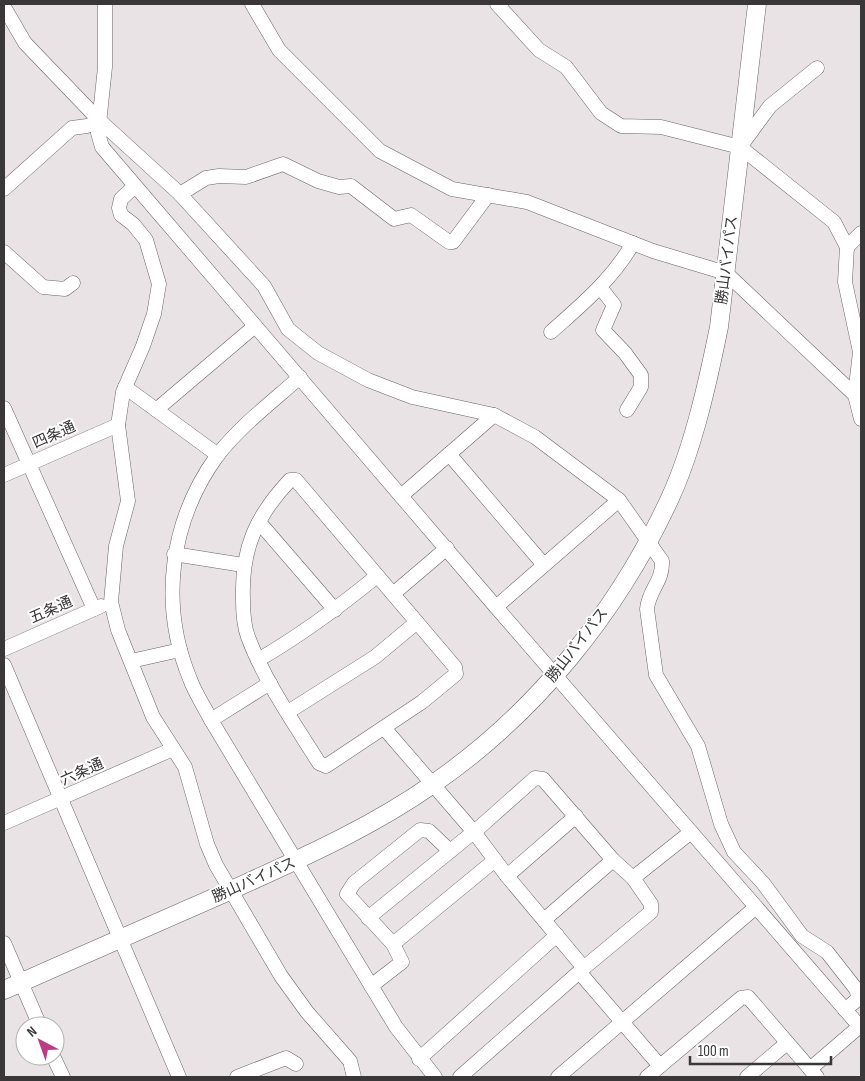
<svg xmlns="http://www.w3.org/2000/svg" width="865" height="1081" viewBox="0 0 865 1081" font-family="'Sofia Sans Condensed','Noto Sans JP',sans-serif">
	<rect width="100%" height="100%" fill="#e9e3e5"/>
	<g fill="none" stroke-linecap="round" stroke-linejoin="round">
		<!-- minor casing -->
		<g stroke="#6a6568" stroke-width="15">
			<g id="minor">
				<path d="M 105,4 L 105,67 L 98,133 L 102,147 L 496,607 L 861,1028"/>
				<path d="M 252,4 L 279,50 L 380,151 L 452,189 L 527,202 L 653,251 L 726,273 L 855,395 L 861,419"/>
				<path d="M 497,4 L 539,50 L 566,67 L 601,113 L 621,126 L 661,127 L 740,147 L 834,222 L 847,247 L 845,282 L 860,352 L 855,395"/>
				<path d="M 4,7 L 25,43 L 100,121 L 179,193 L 264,286 L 288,329 L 318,353 L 368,380 L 412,397 L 494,415 L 535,437 L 619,500 L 662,561 C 663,582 649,589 647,609 L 656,675 L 698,746 L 721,824 L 734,852 L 763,883 L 802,936 L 827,952 L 856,989 L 859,998 L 845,1010"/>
				<path d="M 740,147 L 770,106 L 817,68"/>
				<path d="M 135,186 L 121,199 L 119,208 L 121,215 L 133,224 L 146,240 L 159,284 L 154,314 L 143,346 L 123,392 L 118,425 L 128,501 L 116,546 L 111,602 L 118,630 L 153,717 L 185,767 L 207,844 L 216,865 L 281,976 L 307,1012 L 350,1061 L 354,1077"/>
				<path d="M 4,189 L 72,128 L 87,126 L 100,121"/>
				<path d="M 180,194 L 206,178 L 219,176 L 246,177 L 283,164 L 318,181 L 339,187 L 351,186 L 394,219 L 411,215 L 449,242 L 453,242 L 488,195"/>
				<path d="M 847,247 L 861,233"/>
				<path d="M 4,252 L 43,287 L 65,289 L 73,283"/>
				<path d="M 600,287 L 614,305 L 603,330 L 625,353 L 641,375 L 641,387 L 627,410"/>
				<path d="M 551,332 C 581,305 613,279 633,243"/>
				<path d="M 300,377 C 272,402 240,426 217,456 C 170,521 159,604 190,679 C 195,693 204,706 211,720 L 396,1027 L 435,1077"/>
				<path d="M 125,387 L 218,455"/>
				<path d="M 4,408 L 94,609"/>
				<path d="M 156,410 L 255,326"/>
				<path d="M 449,454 L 544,565"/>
				<path d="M 4,475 L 118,425"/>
				<path d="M 290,480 L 296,480 L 455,667 L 456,674 L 422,702 L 326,766 L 319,763 C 294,723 265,682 248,637 C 244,626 243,612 243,600 C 241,549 256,516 290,480 Z"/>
				<path d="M 401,496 L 494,415"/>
				<path d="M 259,522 L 335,610"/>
				<path d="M 174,554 L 243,565"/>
				<path d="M 393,594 L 447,548"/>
				<path d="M 496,607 L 619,500"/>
				<path d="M 4,649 L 101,606"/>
				<path d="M 258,660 C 301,635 339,607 377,576"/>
				<path d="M 131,661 L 180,650"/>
				<path d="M 4,665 L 179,1077"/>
				<path d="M 288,712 L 375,657 L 417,622"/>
				<path d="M 211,720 L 270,683"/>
				<path d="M 384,728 L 474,832 L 507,876 L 584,968"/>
				<path d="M 4,823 L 173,749"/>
				<path d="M 507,876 L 576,816"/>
				<path d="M 633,878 L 691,832"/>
				<path d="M 368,918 L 481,826 L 535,778 L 543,779 L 613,860 L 633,878 L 651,904 L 651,912 L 586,966 L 460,1077"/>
				<path d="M 544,920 L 613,860"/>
				<path d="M 4,943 L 40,1026"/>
				<path d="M 393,944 L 495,860"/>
				<path d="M 580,973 L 660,1066"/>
				<path d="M 371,986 L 402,962 L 393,944 L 347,894 L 354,883 L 420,830 L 429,831 L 450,851"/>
				<path d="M 53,1056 L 63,1077"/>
				<path d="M 419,1059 L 557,935"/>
				<path d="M 810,1069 L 860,1026"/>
				<path d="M 237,1077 L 286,1058 L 296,1064"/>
				<path d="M 558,1077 L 756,907"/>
				<path d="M 647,1077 L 741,998 L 748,997 L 817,1077"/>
				<path d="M 747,1077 L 787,1043"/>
			</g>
		</g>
		<!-- major casing -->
		<g stroke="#6a6568" stroke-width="19">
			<path id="major" d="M 4,990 C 78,957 152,925 227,892 C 297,860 369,829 433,784 C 536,713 619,610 671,496 C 694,445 708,381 719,327 L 757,4"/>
		</g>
		<!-- minor -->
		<use href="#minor" stroke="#fff" stroke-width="14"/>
		<!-- major -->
		<use href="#major" stroke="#fff" stroke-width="18"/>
	</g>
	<g text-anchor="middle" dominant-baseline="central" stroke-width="4" stroke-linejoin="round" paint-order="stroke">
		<!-- street labels -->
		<g font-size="15" fill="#393738" stroke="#fff">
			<text transform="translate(727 260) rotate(-83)">勝山バイパス</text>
			<text transform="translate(54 435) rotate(-24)">四条通</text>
			<text transform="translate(51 610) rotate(-24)">五条通</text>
			<text transform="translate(577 645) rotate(-52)">勝山バイパス</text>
			<text transform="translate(82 772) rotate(-24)">六条通</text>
			<text transform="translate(254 880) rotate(-24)">勝山バイパス</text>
		</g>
	</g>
	<!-- border -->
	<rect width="865" height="1081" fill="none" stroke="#393738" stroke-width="10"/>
	<!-- north arrow -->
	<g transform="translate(40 1041) rotate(319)"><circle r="24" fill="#ffffff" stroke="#b0afaf"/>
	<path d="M0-4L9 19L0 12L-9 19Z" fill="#bb3b86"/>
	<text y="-8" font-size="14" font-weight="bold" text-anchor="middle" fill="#393738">N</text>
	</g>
	<!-- scale -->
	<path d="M690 1056v8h141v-8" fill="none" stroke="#393738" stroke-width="2.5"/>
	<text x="698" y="1056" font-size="15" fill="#393738" stroke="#ffffff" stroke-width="4" paint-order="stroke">100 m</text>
</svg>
